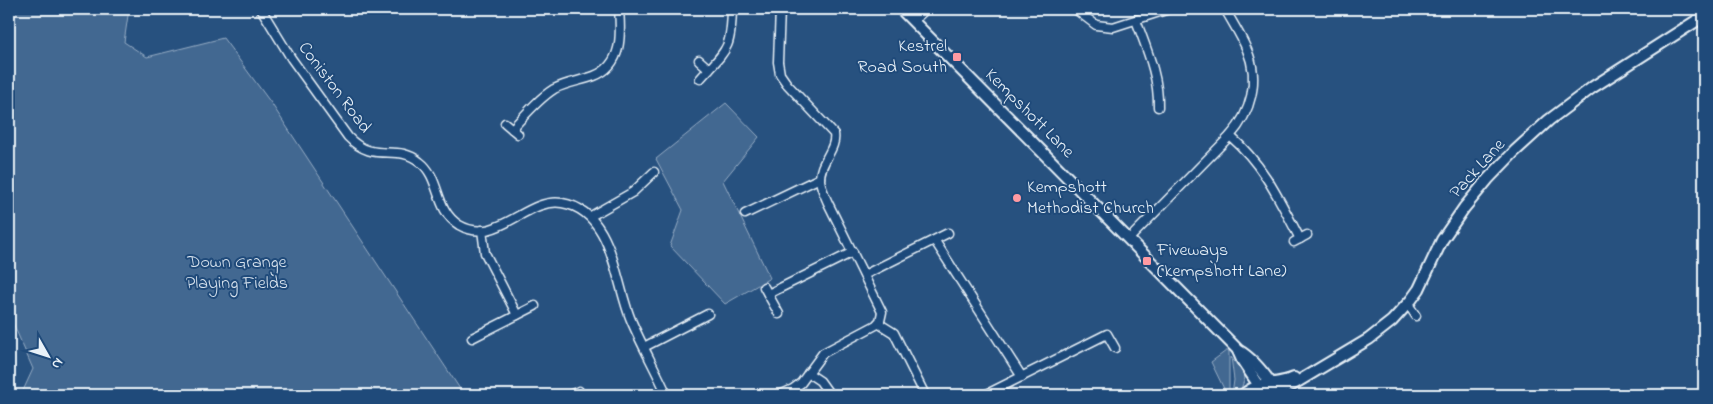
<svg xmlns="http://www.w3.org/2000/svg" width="1713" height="404" viewBox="0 0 1713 404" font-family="'Indie Flower',sans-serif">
	<rect width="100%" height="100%" fill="#27517f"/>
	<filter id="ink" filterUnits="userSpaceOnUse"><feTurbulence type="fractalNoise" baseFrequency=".02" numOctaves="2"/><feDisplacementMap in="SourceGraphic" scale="10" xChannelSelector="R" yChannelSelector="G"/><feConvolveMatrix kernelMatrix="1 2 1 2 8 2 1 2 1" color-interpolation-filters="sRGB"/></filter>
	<g filter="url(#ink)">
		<!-- green -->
		<g fill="#436891" stroke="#96acc4">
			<path d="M 9,9 L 129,9 L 124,42 L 147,57 L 223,38 L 271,103 L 464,395 L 21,395 L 33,369 L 9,314 Z"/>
			<path d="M 726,103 L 759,137 L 723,181 L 770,278 L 725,304 L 670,246 L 683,210 L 656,159 Z"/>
			<path d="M 1226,351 L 1229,351 L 1229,395 L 1227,395 L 1211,362 Z"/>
			<path d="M 1231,357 L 1241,370 L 1245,378 L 1241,389 L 1234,395 L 1232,395 L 1234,380 Z"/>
		</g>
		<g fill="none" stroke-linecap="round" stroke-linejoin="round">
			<!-- minor casing -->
			<g stroke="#e8f1f8" stroke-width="11">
				<g id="minor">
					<path d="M 261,9 L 291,58 L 348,137 C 375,165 395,142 420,162 C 441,178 434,209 459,225 C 497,247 526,197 562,203 C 613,211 615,282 631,320 C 642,346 656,370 667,395"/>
					<path d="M 780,9 L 778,62 L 780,74 L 787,84 L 834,134 C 837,149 819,162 820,180 C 821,188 825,196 828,203 L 882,312 L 880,321 L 876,325 L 823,353 L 801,383 L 793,389 L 780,395"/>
					<path d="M 1075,9 L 1096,25 L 1113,27 L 1169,9"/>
					<path d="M 1136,20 C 1146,48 1159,76 1158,107"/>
					<path d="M 913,21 L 926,9"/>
					<path d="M 699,60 L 709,69"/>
					<path d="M 700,79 C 727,49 731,50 732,9"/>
					<path d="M 505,123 L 518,134"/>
					<path d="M 512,129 C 525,115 538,99 554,89 C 567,82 581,81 594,76 C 623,65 621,34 619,9"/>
					<path d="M 1230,136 C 1264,165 1280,201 1300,239"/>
					<path d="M 745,214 L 820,178"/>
					<path d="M 591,216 L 633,192 L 654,172"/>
					<path d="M 482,230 L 485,253 L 517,315"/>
					<path d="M 1129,239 L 1230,136 C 1251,113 1260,80 1247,50 C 1241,35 1232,22 1225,9"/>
					<path d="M 935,241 L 1022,377"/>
					<path d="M 1294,242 L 1307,235"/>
					<path d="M 864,275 L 948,233"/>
					<path d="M 764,287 L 779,314"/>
					<path d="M 768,294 L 853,252"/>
					<path d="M 1408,304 L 1416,316"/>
					<path d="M 878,323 L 894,333 L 925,395"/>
					<path d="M 472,338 L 535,306"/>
					<path d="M 644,347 L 708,314"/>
					<path d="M 808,373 L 820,381 L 830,395"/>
					<path d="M 570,395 L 579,391"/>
					<path d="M 985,395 L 1107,334 L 1115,348"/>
				</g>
			</g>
			<!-- tertiary casing -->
			<g stroke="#e8f1f8" stroke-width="14">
				<g id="tertiary">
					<path d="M 901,9 L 1238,350 C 1254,359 1268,378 1278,394"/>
					<path d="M 1238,351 L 1242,360 L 1262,390"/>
					<path d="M 1243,395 C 1260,380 1276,386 1294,378"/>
					<path d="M 1264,395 L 1292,385 L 1369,339 L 1392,321 L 1411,300 L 1419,289 L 1442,240 L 1464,208 L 1488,179 L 1515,151 L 1549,120 L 1593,87 L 1704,16"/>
				</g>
			</g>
			<!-- minor -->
			<use href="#minor" stroke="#1f4a7a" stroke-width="8"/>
			<!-- tertiary -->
			<use href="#tertiary" stroke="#1f4a7a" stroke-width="10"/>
		</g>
	</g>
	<!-- markers -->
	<g fill="#ff9aa2" stroke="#1f4a7a" stroke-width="2">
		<rect x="952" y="52" width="10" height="10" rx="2.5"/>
		<circle cx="1017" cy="198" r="5"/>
		<rect x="1142" y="256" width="10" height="10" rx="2.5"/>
	</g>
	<g text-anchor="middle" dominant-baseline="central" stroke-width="4" stroke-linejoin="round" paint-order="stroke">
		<!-- poi labels -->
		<g font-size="18" fill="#e8f1f8" stroke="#1f4a7a" text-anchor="start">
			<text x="947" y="47" text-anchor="end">Kestrel<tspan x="947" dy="21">Road South</tspan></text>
			<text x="1027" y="188">Kempshott<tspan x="1027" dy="21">Methodist Church</tspan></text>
			<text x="1157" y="251">Fiveways<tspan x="1157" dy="21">(kempshott Lane)</tspan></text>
		</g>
		<!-- street labels -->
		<g font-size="18" fill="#e8f1f8" stroke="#1f4a7a">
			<text transform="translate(334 88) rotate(53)">Coniston Road</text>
			<text transform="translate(1029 114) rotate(45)">Kempshott Lane</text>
			<text transform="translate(1478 169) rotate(-48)">Pack Lane</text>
		</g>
		<!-- park labels -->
		<g font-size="18" fill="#d8e3ee" stroke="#1f4a7a">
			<text x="237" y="263">Down Grange<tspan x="237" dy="21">Playing Fields</tspan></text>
		</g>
	</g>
	<!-- margin -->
	<rect width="1713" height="404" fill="none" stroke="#1f4a7a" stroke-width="30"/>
	<rect x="15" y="15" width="1683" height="374" fill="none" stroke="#e8f1f8" stroke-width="2" filter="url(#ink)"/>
	<!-- north arrow -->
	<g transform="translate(48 356) rotate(129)" stroke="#1f4a7a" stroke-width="4" paint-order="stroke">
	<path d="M0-4L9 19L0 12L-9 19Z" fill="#e8f1f8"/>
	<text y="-8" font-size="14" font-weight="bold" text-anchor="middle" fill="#e8f1f8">N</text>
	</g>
</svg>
